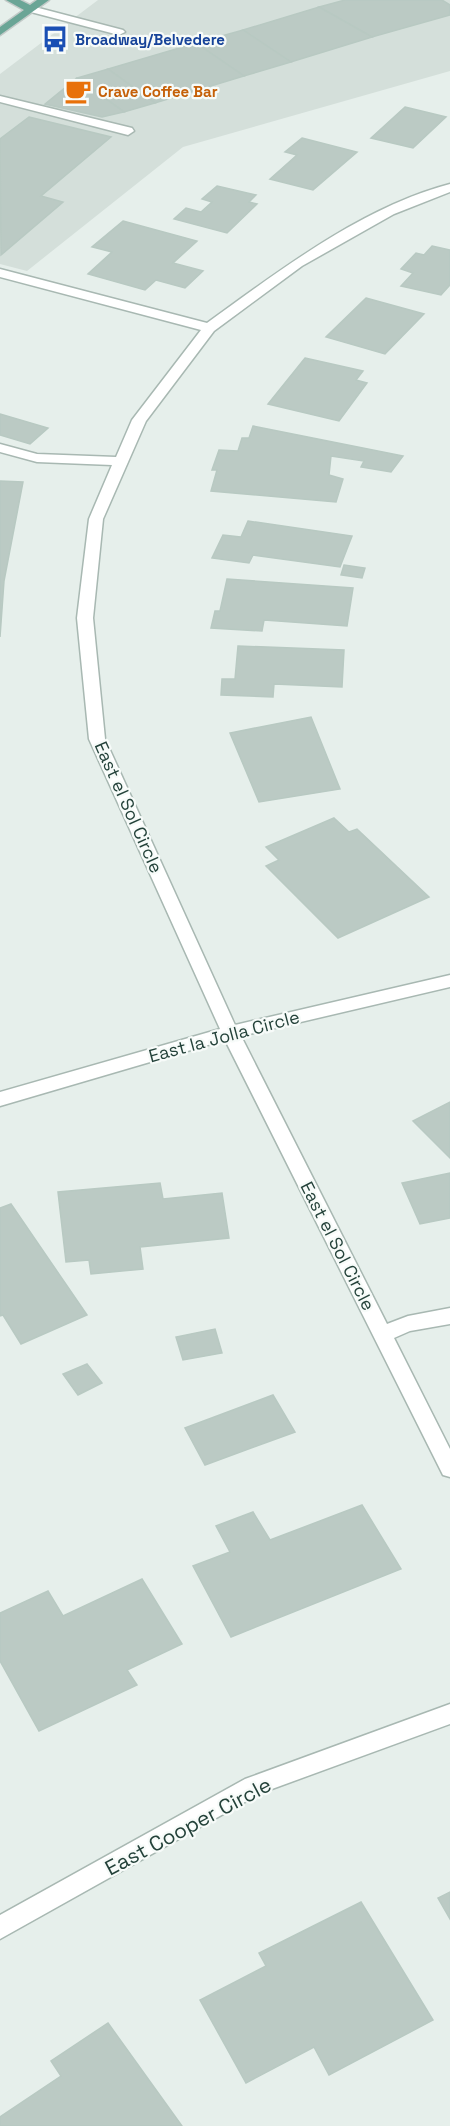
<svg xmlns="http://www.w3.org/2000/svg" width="450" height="2126" viewBox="0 0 450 2126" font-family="'Space Grotesk',sans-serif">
	<rect width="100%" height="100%" fill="#e6efeb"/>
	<!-- built -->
	<path fill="#d4dfda" d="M 98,0 L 450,0 L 450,71 L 183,147 L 27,271 L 0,264 L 0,74 Z"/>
	<!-- building -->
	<g fill="#bbcac4" stroke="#b8c9c2" stroke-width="1.5">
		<path d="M 345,0 L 442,0 L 450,5 L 450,15 L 372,37 L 319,7 Z"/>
		<path d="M 319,7 L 372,37 L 291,62 L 243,30 Z"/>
		<path d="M 243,30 L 291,62 L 244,76 L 196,43 Z"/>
		<path d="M 196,43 L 244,76 L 155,103 L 108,69 Z"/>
		<path d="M 108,69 L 155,103 L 124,112 L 77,78 Z"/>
		<path d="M 77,78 L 124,112 L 102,117 L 45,104 Z"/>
		<path d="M 405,107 L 446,117 L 413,148 L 371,138 Z"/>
		<path d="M 29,117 L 111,137 L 41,196 L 63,202 L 1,255 L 0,139 Z"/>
		<path d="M 302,138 L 357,152 L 313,190 L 270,179 L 297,155 L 285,152 Z"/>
		<path d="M 217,186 L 256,195 L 249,202 L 257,204 L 227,233 L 174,219 L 186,208 L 201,212 L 212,202 L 202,199 Z"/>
		<path d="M 123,221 L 197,241 L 173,263 L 203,271 L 185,288 L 156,280 L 145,290 L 88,274 L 112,252 L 92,247 Z"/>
		<path d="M 432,246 L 450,250 L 450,285 L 441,295 L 401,286 L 413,273 L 401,269 L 416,253 L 424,255 Z"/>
		<path d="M 366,298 L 424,314 L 385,354 L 326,337 Z"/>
		<path d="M 305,358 L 363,371 L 356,380 L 367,383 L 339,421 L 268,404 Z"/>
		<path d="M 0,414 L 48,428 L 30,444 L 0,435 Z"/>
		<path d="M 253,426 L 403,456 L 391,472 L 361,467 L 364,461 L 331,456 L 329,475 L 343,479 L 336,502 L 211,491 L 217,470 L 212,470 L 219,450 L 238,451 L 242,438 L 249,438 Z"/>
		<path d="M 0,481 L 23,482 L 4,581 L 0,637 Z"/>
		<path d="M 248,521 L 352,536 L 340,567 L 253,555 L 249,563 L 212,558 L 223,535 L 241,537 Z"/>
		<path d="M 344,565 L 365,568 L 362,578 L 341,575 Z"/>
		<path d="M 227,579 L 353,588 L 347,626 L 264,620 L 262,631 L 211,628 L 215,611 L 220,611 Z"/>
		<path d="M 238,646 L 344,650 L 342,687 L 274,684 L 273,697 L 221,695 L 222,679 L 235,679 Z"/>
		<path d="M 311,717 L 340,789 L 259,802 L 230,733 Z"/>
		<path d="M 334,818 L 349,832 L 357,829 L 429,897 L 338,938 L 266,866 L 279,860 L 266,847 Z"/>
		<path d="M 450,1102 L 450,1158 L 413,1121 Z"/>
		<path d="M 450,1173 L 450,1218 L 420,1224 L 402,1183 Z"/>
		<path d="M 160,1183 L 163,1199 L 222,1193 L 229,1238 L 140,1247 L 143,1269 L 91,1274 L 89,1260 L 66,1262 L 58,1192 Z"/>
		<path d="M 11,1204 L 87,1315 L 21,1344 L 3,1315 L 0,1316 L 0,1208 Z"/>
		<path d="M 215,1329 L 222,1353 L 183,1360 L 176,1337 Z"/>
		<path d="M 87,1364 L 102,1383 L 78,1395 L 63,1374 Z"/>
		<path d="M 273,1395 L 295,1432 L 205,1465 L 185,1428 Z"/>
		<path d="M 362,1505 L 401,1569 L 231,1637 L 193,1566 L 230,1552 L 216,1526 L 253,1512 L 270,1540 Z"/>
		<path d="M 142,1579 L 182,1644 L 127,1670 L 137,1685 L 39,1731 L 0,1661 L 0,1613 L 48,1591 L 63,1616 Z"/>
		<path d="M 450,1892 L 450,1919 L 438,1898 Z"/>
		<path d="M 361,1902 L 433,2020 L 329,2075 L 314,2047 L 246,2083 L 200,2000 L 266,1966 L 259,1953 Z"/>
		<path d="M 108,2023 L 182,2126 L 0,2126 L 0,2117 L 61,2076 L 51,2061 Z"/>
	</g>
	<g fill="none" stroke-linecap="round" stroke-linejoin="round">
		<!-- minor casing -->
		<g stroke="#a8b8b2" stroke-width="3">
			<g id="minor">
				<path d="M 31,6 L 123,30 L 125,32 L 119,35 L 27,11 L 26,9 Z"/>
				<path d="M 0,96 L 132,128 L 134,131 L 128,135 L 0,102 Z"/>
				<path d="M 450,184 L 450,192 L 394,214 L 302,266 L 214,331 L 146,421 L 103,519 L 93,618 L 105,739 L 235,1025 L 450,975 L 450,987 L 241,1036 L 387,1324 L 408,1316 L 450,1308 L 450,1324 L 410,1331 L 394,1338 L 450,1449 L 450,1477 L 443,1475 L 225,1040 L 0,1106 L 0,1092 L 220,1029 L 89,739 L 77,618 L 89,519 L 112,465 L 37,462 L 0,452 L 0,444 L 37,454 L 116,457 L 132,420 L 201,330 L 0,277 L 0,269 L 207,323 C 279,271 362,207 450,184 Z"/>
				<path d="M 450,1704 L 450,1724 L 261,1793 L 0,1939 L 0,1915 L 245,1779 Z"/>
			</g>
		</g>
		<!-- major casing -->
		<g stroke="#c2cac8" stroke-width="3">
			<path id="major" d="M 6,0 L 20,0 L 30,5 L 37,0 L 49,0 L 0,35 L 0,27 L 24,10 Z"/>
		</g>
		<!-- minor -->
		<use href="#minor" fill="#fff" fill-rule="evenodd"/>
		<!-- major -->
		<use href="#major" fill="#6aa596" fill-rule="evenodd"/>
	</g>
	<!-- icons -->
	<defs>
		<g id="bus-bare" transform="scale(2.07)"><path d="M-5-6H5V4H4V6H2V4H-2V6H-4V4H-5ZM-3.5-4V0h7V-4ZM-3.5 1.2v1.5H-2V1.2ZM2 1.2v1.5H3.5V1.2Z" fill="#1a4fb4" stroke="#f7fbf9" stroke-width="2.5" paint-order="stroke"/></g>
		<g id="cafe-bare" transform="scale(2.07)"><path d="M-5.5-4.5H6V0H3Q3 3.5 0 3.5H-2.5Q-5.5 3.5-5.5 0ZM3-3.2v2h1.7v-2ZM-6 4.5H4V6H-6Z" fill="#e8710a" stroke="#f7fbf9" stroke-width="2.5" paint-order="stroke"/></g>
	</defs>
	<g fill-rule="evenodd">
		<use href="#bus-bare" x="55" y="39"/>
		<use href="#cafe-bare" x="78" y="91"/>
	</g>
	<g text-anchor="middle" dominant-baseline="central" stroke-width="4.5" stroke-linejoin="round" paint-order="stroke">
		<!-- far-transit labels -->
		<g font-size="15" font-weight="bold" fill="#164399" stroke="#f7fbf9" text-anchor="start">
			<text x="75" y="39">Broadway/Belvedere</text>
		</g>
		<!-- far-food labels -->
		<g font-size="15" font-weight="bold" fill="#c56008" stroke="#f7fbf9" text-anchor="start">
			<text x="98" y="91">Crave Coffee Bar</text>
		</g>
		<!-- street labels -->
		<g font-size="18" fill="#24423a" stroke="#f7fbf9">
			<text transform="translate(129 807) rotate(66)">East el Sol Circle</text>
			<text transform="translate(224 1036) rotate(-15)">East la Jolla Circle</text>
			<text transform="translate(338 1246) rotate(63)">East el Sol Circle</text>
		</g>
		<!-- near-street labels -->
		<g font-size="21" fill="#24423a" stroke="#f7fbf9">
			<text transform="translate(188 1826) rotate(-28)">East Cooper Circle</text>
		</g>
	</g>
</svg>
